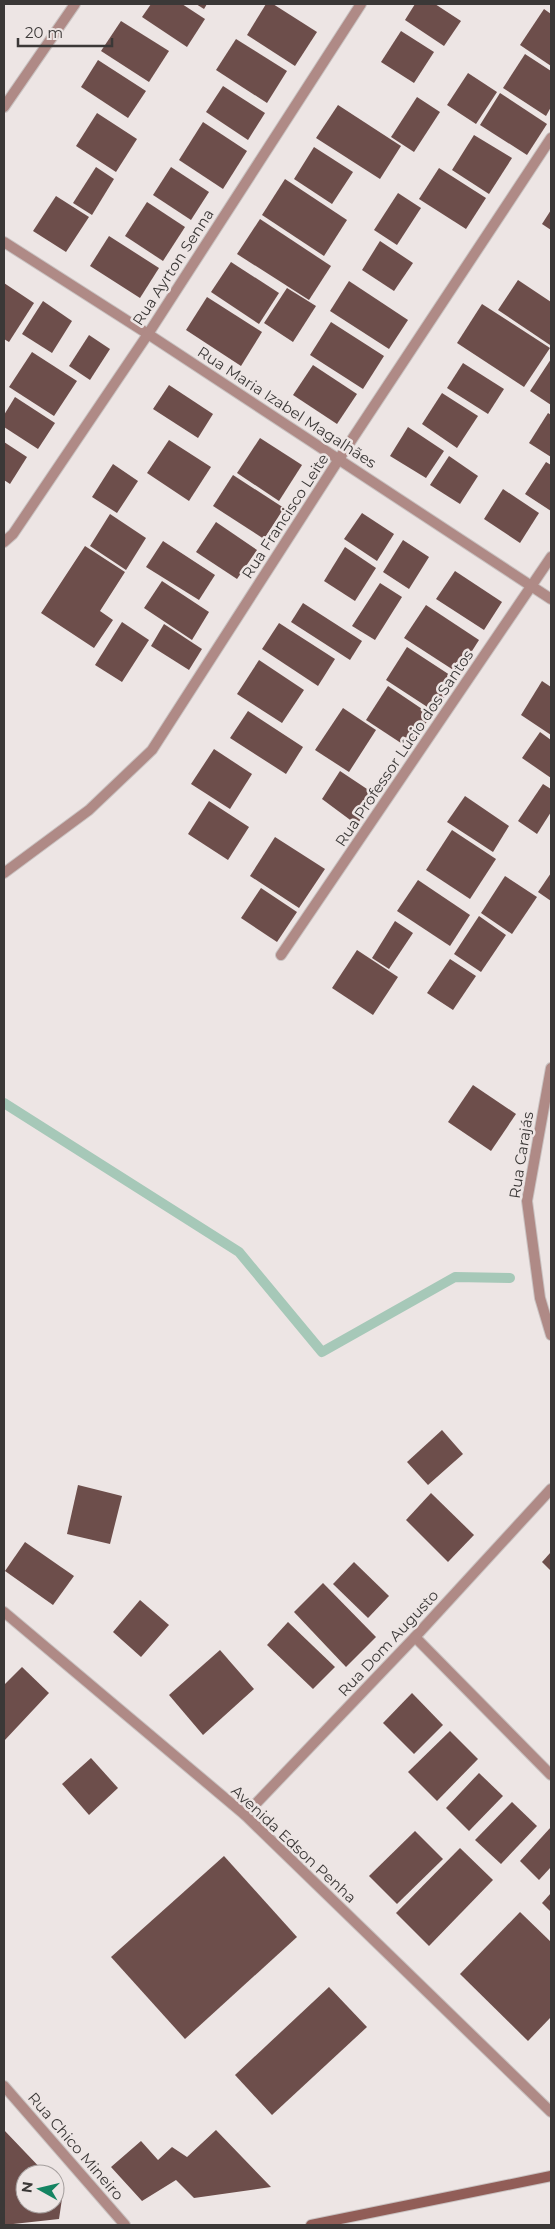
<svg xmlns="http://www.w3.org/2000/svg" width="555" height="2229" viewBox="0 0 555 2229" font-family="Montserrat,sans-serif">
	<rect width="100%" height="100%" fill="#ede5e4"/>
	<g fill="none" stroke-linecap="round" stroke-linejoin="round">
		<!-- stream -->
		<path stroke="#a6c8b8" stroke-width="10" d="M 4,1103 L 239,1252 L 322,1352 L 455,1277 L 510,1278"/>
	</g>
	<!-- building -->
	<g fill="#6d4e4b">
		<path d="M 151,4 L 182,4 L 205,19 L 187,47 L 142,17 Z"/>
		<path d="M 196,4 L 207,4 L 204,9 Z"/>
		<path d="M 266,4 L 273,4 L 317,32 L 295,66 L 247,35 Z"/>
		<path d="M 415,4 L 435,4 L 461,21 L 444,46 L 405,20 Z"/>
		<path d="M 544,9 L 551,14 L 551,66 L 520,45 Z"/>
		<path d="M 121,21 L 169,51 L 149,82 L 101,51 Z"/>
		<path d="M 401,31 L 434,52 L 414,83 L 381,62 Z"/>
		<path d="M 236,39 L 287,71 L 267,103 L 216,70 Z"/>
		<path d="M 525,54 L 551,71 L 551,107 L 546,116 L 503,88 Z"/>
		<path d="M 98,60 L 146,91 L 128,118 L 81,87 Z"/>
		<path d="M 468,73 L 497,92 L 476,124 L 447,105 Z"/>
		<path d="M 223,86 L 265,113 L 248,140 L 206,112 Z"/>
		<path d="M 500,93 L 547,124 L 527,155 L 480,125 Z"/>
		<path d="M 417,97 L 440,112 L 414,152 L 391,137 Z"/>
		<path d="M 338,105 L 401,146 L 380,179 L 316,138 Z"/>
		<path d="M 97,113 L 137,139 L 116,172 L 76,146 Z"/>
		<path d="M 203,122 L 247,151 L 223,189 L 179,160 Z"/>
		<path d="M 474,135 L 512,158 L 489,194 L 452,170 Z"/>
		<path d="M 314,147 L 353,172 L 332,204 L 294,179 Z"/>
		<path d="M 96,167 L 114,179 L 92,215 L 73,203 Z"/>
		<path d="M 171,167 L 209,192 L 191,220 L 153,195 Z"/>
		<path d="M 439,168 L 486,198 L 466,229 L 419,199 Z"/>
		<path d="M 285,179 L 347,220 L 324,256 L 262,215 Z"/>
		<path d="M 398,193 L 421,208 L 397,245 L 374,230 Z"/>
		<path d="M 56,196 L 89,217 L 66,252 L 33,231 Z"/>
		<path d="M 147,202 L 185,227 L 163,261 L 125,236 Z"/>
		<path d="M 551,210 L 551,230 L 542,224 Z"/>
		<path d="M 260,219 L 331,266 L 309,300 L 237,254 Z"/>
		<path d="M 109,236 L 159,268 L 140,298 L 90,266 Z"/>
		<path d="M 380,241 L 413,263 L 394,291 L 362,270 Z"/>
		<path d="M 231,262 L 279,293 L 259,324 L 211,292 Z"/>
		<path d="M 518,280 L 551,302 L 550,345 L 498,310 Z"/>
		<path d="M 349,281 L 408,320 L 389,349 L 330,311 Z"/>
		<path d="M 4,283 L 34,303 L 9,342 L 4,339 Z"/>
		<path d="M 287,288 L 316,306 L 293,342 L 264,323 Z"/>
		<path d="M 207,297 L 262,332 L 241,366 L 186,330 Z"/>
		<path d="M 43,301 L 72,321 L 52,353 L 22,334 Z"/>
		<path d="M 482,304 L 550,348 L 524,387 L 457,343 Z"/>
		<path d="M 331,322 L 384,356 L 363,389 L 310,355 Z"/>
		<path d="M 89,335 L 110,349 L 90,380 L 69,366 Z"/>
		<path d="M 32,352 L 77,381 L 54,416 L 9,387 Z"/>
		<path d="M 551,359 L 551,405 L 530,391 Z"/>
		<path d="M 463,363 L 504,389 L 488,414 L 447,388 Z"/>
		<path d="M 313,365 L 357,394 L 337,424 L 293,395 Z"/>
		<path d="M 169,385 L 213,414 L 198,438 L 153,409 Z"/>
		<path d="M 442,393 L 478,416 L 457,448 L 422,424 Z"/>
		<path d="M 15,397 L 55,423 L 38,449 L 4,427 L 4,415 Z"/>
		<path d="M 548,413 L 551,415 L 551,457 L 529,443 Z"/>
		<path d="M 408,427 L 444,451 L 426,478 L 390,456 Z"/>
		<path d="M 260,438 L 302,465 L 279,501 L 237,473 Z"/>
		<path d="M 169,440 L 211,467 L 189,501 L 147,473 Z"/>
		<path d="M 4,442 L 27,457 L 10,484 L 4,480 Z"/>
		<path d="M 449,456 L 478,476 L 460,504 L 430,485 Z"/>
		<path d="M 546,462 L 551,465 L 551,511 L 525,494 Z"/>
		<path d="M 113,464 L 138,481 L 117,513 L 92,497 Z"/>
		<path d="M 233,475 L 284,508 L 264,539 L 213,506 Z"/>
		<path d="M 503,489 L 539,513 L 520,543 L 484,519 Z"/>
		<path d="M 362,513 L 394,534 L 377,561 L 344,539 Z"/>
		<path d="M 110,514 L 146,538 L 126,570 L 90,546 Z"/>
		<path d="M 216,522 L 257,550 L 237,579 L 196,552 Z"/>
		<path d="M 403,540 L 429,557 L 409,589 L 383,572 Z"/>
		<path d="M 163,541 L 215,575 L 199,600 L 146,567 Z"/>
		<path d="M 85,546 L 125,572 L 100,611 L 113,620 L 94,648 L 41,613 Z"/>
		<path d="M 345,547 L 376,568 L 355,601 L 324,581 Z"/>
		<path d="M 455,571 L 502,602 L 484,630 L 436,599 Z"/>
		<path d="M 162,581 L 209,612 L 192,640 L 144,608 Z"/>
		<path d="M 380,583 L 402,597 L 375,640 L 352,626 Z"/>
		<path d="M 303,603 L 362,641 L 350,660 L 291,622 Z"/>
		<path d="M 426,605 L 479,640 L 458,673 L 404,638 Z"/>
		<path d="M 122,622 L 149,640 L 122,682 L 95,665 Z"/>
		<path d="M 279,623 L 335,659 L 318,686 L 262,649 Z"/>
		<path d="M 164,624 L 202,649 L 189,670 L 151,646 Z"/>
		<path d="M 407,647 L 456,679 L 435,712 L 386,680 Z"/>
		<path d="M 259,660 L 304,690 L 282,723 L 237,694 Z"/>
		<path d="M 542,681 L 551,687 L 551,735 L 521,715 Z"/>
		<path d="M 388,686 L 431,715 L 410,749 L 366,720 Z"/>
		<path d="M 343,708 L 376,730 L 349,772 L 315,750 Z"/>
		<path d="M 248,711 L 303,747 L 286,774 L 230,738 Z"/>
		<path d="M 540,732 L 551,740 L 551,778 L 522,758 Z"/>
		<path d="M 214,749 L 252,774 L 230,809 L 191,784 Z"/>
		<path d="M 340,771 L 376,795 L 357,825 L 322,799 Z"/>
		<path d="M 543,784 L 551,789 L 551,812 L 537,834 L 518,821 Z"/>
		<path d="M 465,796 L 509,826 L 493,852 L 447,822 Z"/>
		<path d="M 209,801 L 249,827 L 228,860 L 188,834 Z"/>
		<path d="M 452,830 L 496,859 L 470,899 L 426,870 Z"/>
		<path d="M 275,837 L 325,869 L 299,908 L 250,876 Z"/>
		<path d="M 551,873 L 551,901 L 538,892 Z"/>
		<path d="M 505,876 L 537,897 L 512,934 L 481,913 Z"/>
		<path d="M 418,880 L 470,915 L 450,946 L 397,911 Z"/>
		<path d="M 261,888 L 297,912 L 277,942 L 241,918 Z"/>
		<path d="M 479,916 L 506,935 L 481,972 L 454,954 Z"/>
		<path d="M 395,921 L 413,933 L 389,969 L 372,958 Z"/>
		<path d="M 357,950 L 398,977 L 373,1015 L 332,988 Z"/>
		<path d="M 450,959 L 476,976 L 453,1010 L 427,993 Z"/>
		<path d="M 473,1085 L 516,1114 L 491,1151 L 448,1122 Z"/>
		<path d="M 442,1430 L 463,1454 L 428,1485 L 407,1462 Z"/>
		<path d="M 78,1485 L 122,1496 L 110,1544 L 67,1534 Z"/>
		<path d="M 431,1493 L 474,1535 L 448,1562 L 406,1520 Z"/>
		<path d="M 25,1542 L 74,1576 L 53,1605 L 5,1571 Z"/>
		<path d="M 551,1552 L 551,1571 L 542,1562 Z"/>
		<path d="M 354,1562 L 389,1596 L 368,1618 L 333,1584 Z"/>
		<path d="M 323,1583 L 376,1637 L 346,1667 L 294,1612 Z"/>
		<path d="M 140,1600 L 169,1625 L 141,1657 L 113,1632 Z"/>
		<path d="M 288,1622 L 335,1667 L 313,1689 L 267,1645 Z"/>
		<path d="M 220,1650 L 254,1689 L 203,1735 L 169,1695 Z"/>
		<path d="M 22,1667 L 49,1693 L 4,1741 L 4,1685 Z"/>
		<path d="M 412,1693 L 443,1725 L 414,1754 L 383,1723 Z"/>
		<path d="M 450,1731 L 478,1759 L 437,1801 L 408,1772 Z"/>
		<path d="M 91,1758 L 118,1788 L 89,1815 L 62,1784 Z"/>
		<path d="M 479,1773 L 503,1796 L 469,1831 L 446,1808 Z"/>
		<path d="M 512,1802 L 537,1826 L 501,1864 L 475,1840 Z"/>
		<path d="M 551,1827 L 551,1867 L 539,1880 L 520,1861 Z"/>
		<path d="M 415,1831 L 443,1859 L 397,1904 L 369,1876 Z"/>
		<path d="M 460,1848 L 493,1880 L 429,1946 L 396,1913 Z"/>
		<path d="M 224,1856 L 297,1937 L 185,2039 L 111,1957 Z"/>
		<path d="M 551,1893 L 551,1912 L 542,1903 Z"/>
		<path d="M 520,1912 L 551,1942 L 551,2017 L 528,2041 L 460,1974 Z"/>
		<path d="M 329,1987 L 367,2027 L 272,2115 L 235,2075 Z"/>
		<path d="M 4,2130 L 46,2174 L 25,2174 L 25,2204 L 55,2204 L 55,2184 L 63,2192 L 59,2219 L 4,2225 Z"/>
		<path d="M 216,2130 L 271,2187 L 194,2198 L 176,2180 L 142,2201 L 111,2167 L 141,2141 L 158,2160 L 172,2147 L 187,2157 Z"/>
	</g>
	<g fill="none" stroke-linecap="round" stroke-linejoin="round">
		<!-- street casing -->
		<g stroke="#c9c2c1" stroke-width="12">
			<g id="street">
				<path d="M 4,107 L 75,4"/>
				<path d="M 4,242 L 148,334 L 551,599"/>
				<path d="M 4,542 L 13,534 L 148,334 L 361,4"/>
				<path d="M 4,873 L 89,810 L 152,750 L 339,459 L 551,138"/>
				<path d="M 281,955 L 551,557"/>
				<path d="M 551,1068 L 527,1201 L 540,1298 L 551,1335"/>
				<path d="M 4,1612 L 245,1815 L 551,2112"/>
				<path d="M 415,1637 L 551,1775"/>
				<path d="M 245,1815 L 415,1637 L 551,1489"/>
				<path d="M 4,2086 L 125,2225"/>
			</g>
		</g>
		<!-- secondary casing -->
		<g stroke="#c9c2c1" stroke-width="12">
			<path id="secondary" d="M 311,2225 L 551,2176"/>
		</g>
		<!-- street -->
		<use href="#street" stroke="#af8a86" stroke-width="10"/>
		<!-- secondary -->
		<use href="#secondary" stroke="#915d57" stroke-width="10"/>
	</g>
	<g text-anchor="middle" dominant-baseline="central" stroke-width="5" stroke-linejoin="round" paint-order="stroke">
		<!-- street labels -->
		<g font-size="15" fill="#3b3837" stroke="#ede5e4">
			<text transform="translate(173 267) rotate(-57)">Rua Ayrton Senna</text>
			<text transform="translate(287 407) rotate(33)">Rua Maria Izabel Magalhães</text>
			<text transform="translate(285 516) rotate(-57)">Rua Francisco Leite</text>
			<text transform="translate(404 748) rotate(-56)">Rua Professor Lúcio dos Santos</text>
			<text transform="translate(521 1155) rotate(-81)">Rua Carajás</text>
			<text transform="translate(388 1643) rotate(-47)">Rua Dom Augusto</text>
			<text transform="translate(294 1844) rotate(43)">Avenida Edson Penha</text>
			<text transform="translate(76 2146) rotate(49)">Rua Chico Mineiro</text>
		</g>
	</g>
	<!-- border -->
	<rect width="555" height="2229" fill="none" stroke="#3b3837" stroke-width="10"/>
	<!-- north arrow -->
	<g transform="translate(40 2189) rotate(278)"><circle r="24" fill="#ede5e4" stroke="#a6a09f"/>
	<path d="M0-4L9 19L0 12L-9 19Z" fill="#158462"/>
	<text y="-8" font-size="14" font-weight="bold" text-anchor="middle" fill="#3b3837">N</text>
	</g>
	<!-- scale -->
	<path d="M18 38v8h94v-8" fill="none" stroke="#3b3837" stroke-width="2.5"/>
	<text x="25" y="38" font-size="15" fill="#3b3837" stroke="#ede5e4" stroke-width="4" paint-order="stroke">20 m</text>
</svg>
